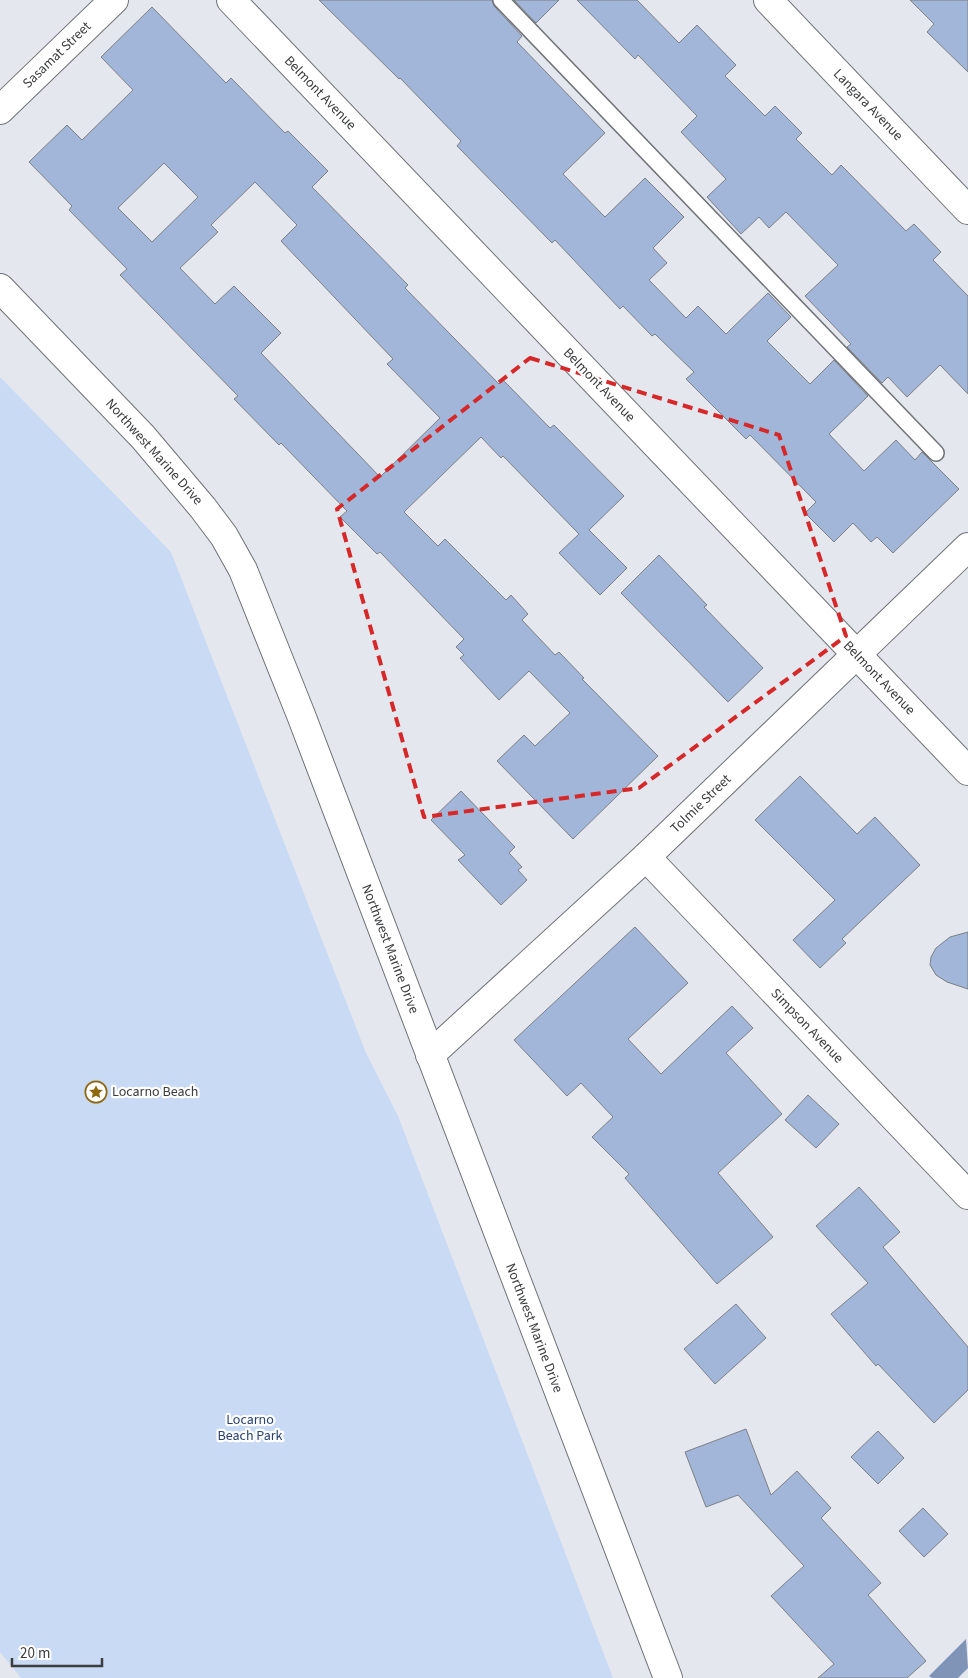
<svg xmlns="http://www.w3.org/2000/svg" width="968" height="1678" viewBox="0 0 968 1678" font-family="'Source Sans 3',sans-serif">
	<rect width="100%" height="100%" fill="#e4e7ed"/>
	<!-- green -->
	<path fill="#c9daf5" d="M 0,377 L 171,552 L 366,1053 L 398,1116 L 613,1678 L 21,1678 L 0,1652 Z"/>
	<!-- water -->
	<path fill="#7f94b6" d="M 966,1639 L 968,1668 L 958,1678 L 932,1678 L 929,1676 Z"/>
	<!-- building -->
	<g fill="#a1b6d9" stroke="#7d8085" fill-rule="evenodd">
		<path d="M 319,0 L 492,0 L 494,6 L 522,36 L 517,42 L 605,133 L 563,174 L 605,217 L 645,178 L 684,217 L 653,248 L 667,263 L 649,280 L 686,318 L 698,306 L 726,334 L 768,293 L 791,317 L 767,341 L 810,384 L 834,360 L 868,396 L 829,434 L 864,471 L 896,440 L 915,460 L 922,452 L 959,489 L 893,553 L 877,537 L 871,542 L 853,523 L 834,542 L 805,513 L 816,502 L 750,435 L 746,439 L 686,379 L 694,372 L 655,334 L 652,336 L 623,306 L 620,309 L 555,240 L 552,243 L 457,146 L 461,141 L 400,78 L 399,79 Z"/>
		<path d="M 514,0 L 559,0 L 536,23 Z"/>
		<path d="M 577,0 L 637,0 L 679,43 L 697,25 L 736,65 L 725,76 L 765,116 L 775,106 L 802,133 L 796,139 L 832,175 L 841,165 L 906,231 L 914,224 L 941,252 L 933,260 L 968,296 L 968,394 L 940,365 L 907,397 L 888,377 L 882,383 L 847,347 L 851,344 L 805,296 L 838,265 L 786,212 L 769,228 L 759,217 L 741,234 L 707,197 L 726,179 L 681,132 L 697,116 L 638,55 L 635,59 Z"/>
		<path d="M 910,0 L 968,0 L 968,72 L 927,32 L 934,24 Z"/>
		<path d="M 152,7 L 226,83 L 231,78 L 285,133 L 288,131 L 328,171 L 312,187 L 408,285 L 405,288 L 499,384 L 503,380 L 550,428 L 554,425 L 624,496 L 589,530 L 627,568 L 600,595 L 559,553 L 579,534 L 503,456 L 501,458 L 481,437 L 404,512 L 438,546 L 445,539 L 506,600 L 511,595 L 528,614 L 522,620 L 555,655 L 559,652 L 584,678 L 582,679 L 658,756 L 573,839 L 497,761 L 524,735 L 535,746 L 570,713 L 529,671 L 499,700 L 460,658 L 464,655 L 456,647 L 464,639 L 380,552 L 377,554 L 340,517 L 347,511 L 281,443 L 279,445 L 234,399 L 238,396 L 120,275 L 127,269 L 69,210 L 72,206 L 29,162 L 67,125 L 82,140 L 133,90 L 101,57 ZM 164,163 L 198,197 L 152,242 L 118,208 ZM 255,182 L 297,225 L 281,241 L 393,359 L 387,364 L 440,418 L 380,477 L 261,353 L 281,333 L 234,286 L 215,304 L 180,268 L 218,232 L 211,225 Z"/>
		<path d="M 659,555 L 707,605 L 704,607 L 763,668 L 728,702 L 621,593 Z"/>
		<path d="M 800,776 L 857,834 L 875,817 L 920,865 L 842,939 L 846,943 L 820,968 L 793,940 L 835,900 L 755,820 Z"/>
		<path d="M 461,791 L 515,847 L 509,853 L 522,867 L 518,870 L 527,880 L 501,905 L 458,860 L 465,855 L 431,820 Z"/>
		<path d="M 635,927 L 688,983 L 628,1039 L 661,1074 L 732,1006 L 753,1028 L 726,1053 L 782,1114 L 718,1173 L 773,1237 L 717,1284 L 625,1178 L 629,1174 L 592,1137 L 613,1117 L 581,1083 L 567,1096 L 514,1040 Z"/>
		<path d="M 968,932 L 968,989 L 947,982 L 936,975 L 930,965 L 931,957 L 936,948 L 950,937 Z"/>
		<path d="M 808,1095 L 839,1124 L 816,1148 L 785,1120 Z"/>
		<path d="M 859,1187 L 900,1232 L 883,1247 L 968,1347 L 968,1390 L 934,1423 L 878,1364 L 876,1366 L 831,1314 L 868,1283 L 816,1226 Z"/>
		<path d="M 736,1304 L 766,1338 L 715,1384 L 684,1349 Z"/>
		<path d="M 746,1429 L 771,1495 L 797,1471 L 831,1508 L 821,1518 L 881,1583 L 868,1595 L 926,1661 L 907,1678 L 818,1678 L 834,1664 L 771,1596 L 804,1566 L 738,1495 L 706,1507 L 685,1452 Z"/>
		<path d="M 878,1431 L 904,1458 L 878,1484 L 851,1457 Z"/>
		<path d="M 923,1508 L 948,1534 L 924,1557 L 899,1531 Z"/>
	</g>
	<g fill="none" stroke-linecap="round" stroke-linejoin="round">
		<!-- service casing -->
		<g stroke="#6f7277" stroke-width="18">
			<path id="service" d="M 501,0 L 936,453"/>
		</g>
		<!-- minor casing -->
		<g stroke="#6f7277" stroke-width="30">
			<g id="minor">
				<path d="M 231,0 L 968,771"/>
				<path d="M 768,0 L 968,210"/>
				<path d="M 0,110 L 114,0"/>
				<path d="M 646,857 L 968,1195"/>
				<path d="M 430,1055 L 646,857 L 968,547"/>
			</g>
		</g>
		<!-- tertiary casing -->
		<g stroke="#6f7277" stroke-width="30">
			<path id="tertiary" d="M 0,288 L 143,437 L 203,508 L 224,536 L 243,570 L 301,715 L 668,1678"/>
		</g>
		<!-- service -->
		<use href="#service" stroke="#fff" stroke-width="15"/>
		<!-- minor -->
		<use href="#minor" stroke="#fff" stroke-width="28"/>
		<!-- tertiary -->
		<use href="#tertiary" stroke="#fff" stroke-width="28"/>
	</g>
	<!-- marked area -->
	<path fill="none" stroke="#d62828" stroke-width="4" stroke-dasharray="10 6" stroke-linejoin="round" d="M 530,358 L 779,435 L 846,636 L 639,788 L 424,817 L 337,509 Z"/>
	<!-- icons -->
	<defs>
		<g id="sight-ring" transform="scale(1.125)"><circle r="9.5" fill="#fff" stroke="#8f670c" stroke-width="1.5"/><path d="M0-6L1.8-2.2L6-1.7L2.9 1.2L3.7 5.4L0 3.3L-3.7 5.4L-2.9 1.2L-6-1.7L-1.8-2.2Z" fill="#8f670c"/></g>
	</defs>
	<g fill-rule="evenodd">
		<use href="#sight-ring" x="96" y="1092"/>
	</g>
	<g text-anchor="middle" dominant-baseline="central" stroke-width="4.5" stroke-linejoin="round" paint-order="stroke">
		<!-- street labels -->
		<g font-size="14" fill="#3c3d3f" stroke="#fff">
			<text transform="translate(57 55) rotate(-44)">Sasamat Street</text>
			<text transform="translate(320 93) rotate(46)">Belmont Avenue</text>
			<text transform="translate(868 105) rotate(46)">Langara Avenue</text>
			<text transform="translate(599 385) rotate(46)">Belmont Avenue</text>
			<text transform="translate(154 452) rotate(48)">Northwest Marine Drive</text>
			<text transform="translate(879 678) rotate(46)">Belmont Avenue</text>
			<text transform="translate(701 804) rotate(-44)">Tolmie Street</text>
			<text transform="translate(390 949) rotate(69)">Northwest Marine Drive</text>
			<text transform="translate(807 1026) rotate(46)">Simpson Avenue</text>
			<text transform="translate(534 1328) rotate(69)">Northwest Marine Drive</text>
		</g>
		<!-- poi labels -->
		<g font-size="14" fill="#3c3d3f" stroke="#fff" text-anchor="start">
			<text x="112" y="1092">Locarno Beach</text>
		</g>
		<!-- park labels -->
		<g font-size="14" fill="#284371" stroke="#fff">
			<text x="250" y="1420">Locarno<tspan x="250" dy="16">Beach Park</tspan></text>
		</g>
	</g>
	<!-- scale -->
	<path d="M12 1658v8h90v-8" fill="none" stroke="#3c3d3f" stroke-width="2.5"/>
	<text x="20" y="1658" font-size="15" fill="#3c3d3f" stroke="#ffffff" stroke-width="4" paint-order="stroke">20 m</text>
</svg>
